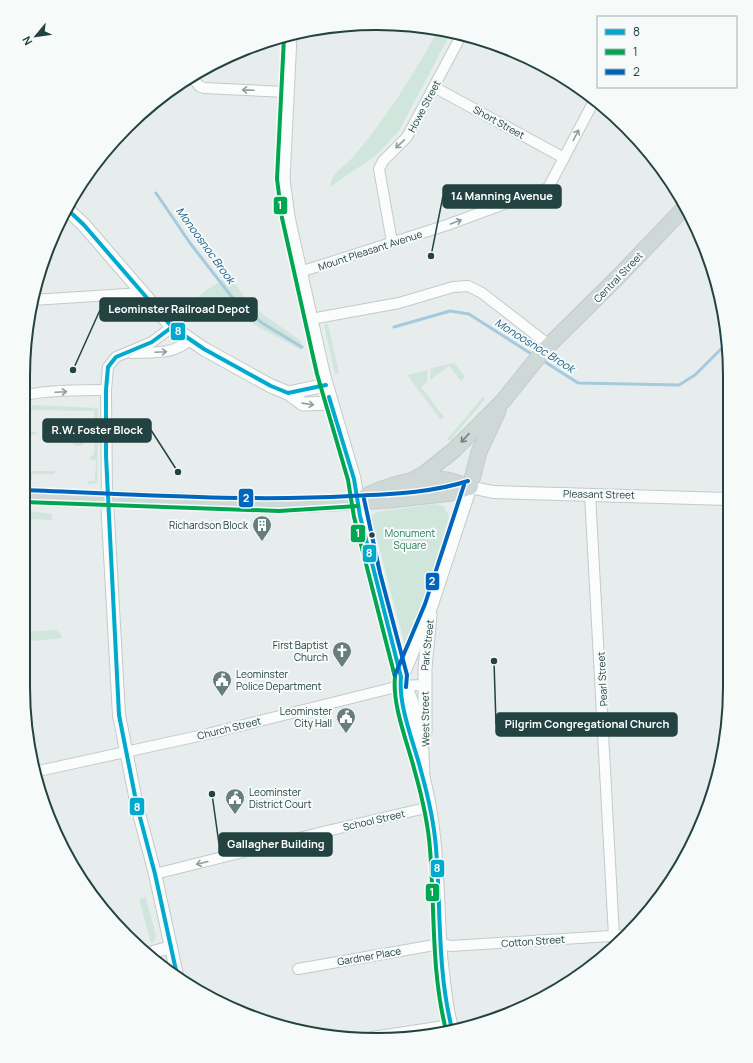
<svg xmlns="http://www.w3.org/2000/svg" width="753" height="1063" viewBox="0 0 753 1063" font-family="Manrope,sans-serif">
	<rect width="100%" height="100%" fill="#e7edec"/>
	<!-- green -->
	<g fill="#d0e6dc">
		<path d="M 438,30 L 451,32 L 399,131 L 375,156 L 330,187 C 332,172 343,168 353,157 C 386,118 414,75 438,30 Z"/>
		<path d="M 228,277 L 232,278 L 244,297 L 264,315 L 301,341 L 301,350 L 233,313 L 192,302 L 208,289 Z"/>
		<path d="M 328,324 L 339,373 L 335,374 L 324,325 Z"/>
		<path d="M 454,363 L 465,377 L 461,381 L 449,366 L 430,380 L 431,368 Z"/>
		<path d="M 428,370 L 427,382 L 421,387 L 444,417 L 441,420 L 407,375 Z"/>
		<path d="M 483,397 L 485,399 L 450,441 L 447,439 Z"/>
		<path d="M 34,405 L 98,408 L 98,420 L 94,420 L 94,411 L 30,410 L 30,420 L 28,420 L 28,409 Z"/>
		<circle cx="78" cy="438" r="8"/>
		<path d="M 27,431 L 37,432 L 37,434 L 29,435 L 28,471 L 55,471 L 55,474 L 32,474 L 32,480 L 28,480 Z"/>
		<path d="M 98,431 L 97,483 L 88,484 L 88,481 L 95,481 L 96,460 L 90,459 L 90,457 L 94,454 L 95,437 Z"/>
		<path d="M 435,504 L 443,506 L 449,516 L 448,520 L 411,651 L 405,646 L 371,516 L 377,512 Z"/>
		<path d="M 28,511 L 52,514 L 52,520 L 30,519 L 27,521 Z"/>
		<path d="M 56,630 L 61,634 L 62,638 L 23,642 L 23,632 Z"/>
		<path d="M 146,897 L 156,936 L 154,941 L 151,943 L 139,899 Z"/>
	</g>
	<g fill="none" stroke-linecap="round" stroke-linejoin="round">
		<!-- stream -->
		<g stroke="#a6cadd" stroke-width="3">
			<path d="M 156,193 L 190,243 L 231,296 L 262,323 L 302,347"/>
			<path d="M 394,327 L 450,311 L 469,314 L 533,355"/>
			<path d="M 542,360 L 578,383 L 679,385 L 695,375 L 727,343"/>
		</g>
		<!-- minor casing -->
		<g stroke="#c4cac9" stroke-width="12">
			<g id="minor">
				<path d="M 192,76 L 199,86 L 204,88 L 287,92"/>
				<path d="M 434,87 L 564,158"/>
				<path d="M 392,242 L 379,169 L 383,161 L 407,137 L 462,34"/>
				<path d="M 300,272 L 447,225 L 548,188 L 595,99"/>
				<path d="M 32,300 L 143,293"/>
				<path d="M 311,319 L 399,303 L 453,287 L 468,286 L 482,293 L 549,345"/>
				<path d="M 132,353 C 154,352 173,355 190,340"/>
				<path d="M 23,397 C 33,390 90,390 106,390"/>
				<path d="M 590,494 L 614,936"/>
				<path d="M 107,500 L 106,390 L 108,367 L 116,357 L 152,342 L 172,327"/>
				<path d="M 34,772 L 203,735 L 400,686 L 424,685"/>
				<path d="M 155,874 L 327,831 L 430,807"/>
				<path d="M 298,969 L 440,944 L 451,946 L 626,935"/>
				<path d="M 372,1037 L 451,1025"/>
			</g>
		</g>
		<!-- tertiary casing -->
		<g stroke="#c4cac9" stroke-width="14">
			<g id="tertiary">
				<path d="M 470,487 L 493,492 L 728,499"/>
				<path d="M 107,500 L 119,715 L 137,806 L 155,874 L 177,975"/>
				<path d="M 146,954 L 171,947"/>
			</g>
		</g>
		<!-- secondary casing -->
		<g stroke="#c3cbca" stroke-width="15">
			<g id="secondary">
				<path d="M 290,36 L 283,179 L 288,217 L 323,373 L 354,479 L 360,516 L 374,574 L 401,677 L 411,700 L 422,752 L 423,777"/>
				<path d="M 67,209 L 84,225 L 172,327 L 204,349 L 271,386 L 288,393 L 326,385"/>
				<path d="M 288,393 L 303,404 L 331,403"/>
				<path d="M 401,679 L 431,606 L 470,487"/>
				<path d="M 425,733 L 425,668 L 430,615"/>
				<path d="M 421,770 C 439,832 436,896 441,960 C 444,983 445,1007 452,1029"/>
			</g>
		</g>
		<!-- primary casing -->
		<g stroke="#c2cccb" stroke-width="17">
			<g id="primary">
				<path d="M 411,481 L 424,474 L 454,450 L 503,401 L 544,350 L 620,275 L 685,207"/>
				<path d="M 470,487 L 479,452 L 498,411"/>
				<path d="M 23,496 L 296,505 L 391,500 L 451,493 L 470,487"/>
				<path d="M 362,498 C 388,485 416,476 446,480 C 454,481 462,485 470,487"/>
			</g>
		</g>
		<!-- minor -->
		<use href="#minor" stroke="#fbfcfc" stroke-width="10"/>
		<!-- tertiary -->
		<use href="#tertiary" stroke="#fbfcfc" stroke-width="12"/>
		<!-- secondary -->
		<use href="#secondary" stroke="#fbfcfc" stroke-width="13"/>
		<!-- primary -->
		<use href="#primary" stroke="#ced8d7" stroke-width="15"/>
		<!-- bus-1 casing -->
		<g stroke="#f6fbfa" stroke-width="7">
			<g id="bus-1">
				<path d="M 67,209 L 84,225 L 172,327 L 204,349 L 271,386 L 288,393 L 326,385"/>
				<path d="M 172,327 L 152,342 L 116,357 L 108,367 L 106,390 L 106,456 L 119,715 L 137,806 L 155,874 L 177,975"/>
				<path d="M 329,397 L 354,479 L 360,516 L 401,677 C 398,706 414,743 421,771 C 428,796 434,822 436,848 C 441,909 437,969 452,1029"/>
			</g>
		</g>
		<!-- bus-2 casing -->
		<g stroke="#f6fbfa" stroke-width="7">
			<g id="bus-2">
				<path d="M 284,37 L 277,179 L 282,218 L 317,374 L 348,480 L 354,517 L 395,677 C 392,706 408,744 415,772 C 422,797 428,823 430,849 C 435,911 431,971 446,1030"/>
				<path d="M 23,502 L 279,511 L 358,506"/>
			</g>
		</g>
		<!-- bus-3 casing -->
		<g stroke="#f6fbfa" stroke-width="7">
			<g id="bus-3">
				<path d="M 23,490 C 132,494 242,502 351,496 C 390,494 431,493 468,481"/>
				<path d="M 364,499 L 380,573 L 407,675 L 406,687"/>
				<path d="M 395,675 L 425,604 L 464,485"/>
			</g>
		</g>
		<!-- bus-1 -->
		<use href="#bus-1" stroke="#00a9ce" stroke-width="4"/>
		<!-- bus-2 -->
		<use href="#bus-2" stroke="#00a651" stroke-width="4"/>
		<!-- bus-3 -->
		<use href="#bus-3" stroke="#0065bd" stroke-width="4"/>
	</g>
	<!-- one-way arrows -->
	<defs><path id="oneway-shaft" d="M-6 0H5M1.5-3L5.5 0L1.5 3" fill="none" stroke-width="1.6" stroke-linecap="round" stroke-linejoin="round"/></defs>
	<g stroke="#8ea09e">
		<use href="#oneway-shaft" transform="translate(248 90) rotate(-178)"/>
		<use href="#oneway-shaft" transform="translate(576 135) rotate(-63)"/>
		<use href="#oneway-shaft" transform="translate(400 144) rotate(137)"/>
		<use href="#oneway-shaft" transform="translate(456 222) rotate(-20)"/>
		<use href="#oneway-shaft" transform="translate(161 352) rotate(-3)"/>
		<use href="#oneway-shaft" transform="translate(61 392) rotate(-3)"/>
		<use href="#oneway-shaft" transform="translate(308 404) rotate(8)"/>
		<use href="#oneway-shaft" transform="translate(202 863) rotate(166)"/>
	</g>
	<use stroke="#6f8684" href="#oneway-shaft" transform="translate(465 438) rotate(133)"/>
	<!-- icons -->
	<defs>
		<g id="building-pin" transform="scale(1)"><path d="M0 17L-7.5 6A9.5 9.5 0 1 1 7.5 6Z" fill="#677e7d" stroke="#f6fbfa"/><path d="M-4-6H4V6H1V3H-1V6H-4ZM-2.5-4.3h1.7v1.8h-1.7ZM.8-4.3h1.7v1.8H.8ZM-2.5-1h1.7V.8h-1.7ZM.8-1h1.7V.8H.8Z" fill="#fff"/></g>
		<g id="church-pin" transform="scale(1)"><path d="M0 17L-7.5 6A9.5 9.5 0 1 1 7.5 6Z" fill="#677e7d" stroke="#f6fbfa"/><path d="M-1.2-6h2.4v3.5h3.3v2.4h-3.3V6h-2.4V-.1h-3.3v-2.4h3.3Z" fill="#fff"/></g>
		<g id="civic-pin" transform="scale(1)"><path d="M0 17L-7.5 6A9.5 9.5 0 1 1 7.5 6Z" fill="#677e7d" stroke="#f6fbfa"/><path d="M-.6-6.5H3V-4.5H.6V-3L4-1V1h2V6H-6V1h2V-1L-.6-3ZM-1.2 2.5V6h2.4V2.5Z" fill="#fff"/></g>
	</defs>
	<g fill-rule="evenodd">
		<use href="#building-pin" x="262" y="525"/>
		<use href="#church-pin" x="342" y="651"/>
		<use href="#civic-pin" x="222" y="680"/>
		<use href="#civic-pin" x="346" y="717"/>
		<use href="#civic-pin" x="235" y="798"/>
	</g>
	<!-- markers -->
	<circle fill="#224341" stroke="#f6fbfa" stroke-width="1.5" cx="372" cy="535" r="3.5"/>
	<g text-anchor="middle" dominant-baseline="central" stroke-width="4" stroke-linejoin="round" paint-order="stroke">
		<!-- street labels -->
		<g font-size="10" fill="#224341" stroke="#f6fbfa">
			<text transform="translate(424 106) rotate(-62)">Howe Street</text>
			<text transform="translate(499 122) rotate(29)">Short Street</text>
			<text transform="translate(370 250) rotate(-18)">Mount Pleasant Avenue</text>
			<text transform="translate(618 277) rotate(-46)">Central Street</text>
			<text transform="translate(599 494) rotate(1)">Pleasant Street</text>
			<text transform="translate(427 645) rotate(-84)">Park Street</text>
			<text transform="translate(602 679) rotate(-93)">Pearl Street</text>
			<text transform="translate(425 719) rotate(-91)">West Street</text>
			<text transform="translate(229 728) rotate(-14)">Church Street</text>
			<text transform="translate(374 820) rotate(-13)">School Street</text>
			<text transform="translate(533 941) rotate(-4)">Cotton Street</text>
			<text transform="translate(369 956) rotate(-10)">Gardner Place</text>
		</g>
		<!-- poi labels -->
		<g font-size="10" fill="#224341" stroke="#f6fbfa" text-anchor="end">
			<text x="248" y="525">Richardson Block</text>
			<text x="328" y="645">First Baptist<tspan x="328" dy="12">Church</tspan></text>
			<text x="236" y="674" text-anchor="start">Leominster<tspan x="236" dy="12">Police Department</tspan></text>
			<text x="332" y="711">Leominster<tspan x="332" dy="12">City Hall</tspan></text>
			<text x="249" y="792" text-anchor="start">Leominster<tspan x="249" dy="12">District Court</tspan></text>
		</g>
		<!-- park labels -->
		<g font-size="10" fill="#297d5b" stroke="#f6fbfa">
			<text x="410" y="533">Monument<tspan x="410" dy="12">Square</tspan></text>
		</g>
		<!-- water labels -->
		<g font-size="11" font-style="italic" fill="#185c84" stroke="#f6fbfa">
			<text transform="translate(206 245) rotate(54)">Monoosnoc Brook</text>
			<text transform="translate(535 345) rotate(32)">Monoosnoc Brook</text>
		</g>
	</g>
	<!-- crop -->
	<path d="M0 0H753V1063H0ZM376 30H377A346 346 0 0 1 723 376V687A346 346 0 0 1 377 1033H376A346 346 0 0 1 30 687V376A346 346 0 0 1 376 30Z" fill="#f6fbfa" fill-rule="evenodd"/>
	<path fill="none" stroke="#224341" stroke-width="2" d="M376 30H377A346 346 0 0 1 723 376V687A346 346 0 0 1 377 1033H376A346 346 0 0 1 30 687V376A346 346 0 0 1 376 30Z"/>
	<!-- callouts -->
	<path fill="none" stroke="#224341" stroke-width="1.5" d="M431 256L443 196M73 370L100 310M178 472L151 430M494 661L496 724M212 794L219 844"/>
	<g fill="#224341" stroke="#f6fbfa" stroke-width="1.5">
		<circle cx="431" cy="256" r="4"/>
		<circle cx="73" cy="370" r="4"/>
		<circle cx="178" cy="472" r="4"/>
		<circle cx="494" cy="661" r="4"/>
		<circle cx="212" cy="794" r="4"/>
	</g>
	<g fill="#224341" stroke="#224341" stroke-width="1.5">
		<rect x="443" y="185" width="118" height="23" rx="4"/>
		<rect x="100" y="298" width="157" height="23" rx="4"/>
		<rect x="43" y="419" width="108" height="23" rx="4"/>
		<rect x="496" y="713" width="181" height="23" rx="4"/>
		<rect x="219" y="833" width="113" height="23" rx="4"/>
	</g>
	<g font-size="11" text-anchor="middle" font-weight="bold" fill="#fff">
		<text x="502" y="200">14 Manning Avenue</text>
		<text x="179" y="313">Leominster Railroad Depot</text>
		<text x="97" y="434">R.W. Foster Block</text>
		<text x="587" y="728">Pilgrim Congregational Church</text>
		<text x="276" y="848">Gallagher Building</text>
	</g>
	<g stroke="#f6fbfa" stroke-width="1.5">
		<rect x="273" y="196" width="15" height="19" rx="4" fill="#00a651"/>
		<rect x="170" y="322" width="16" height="19" rx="4" fill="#00a9ce"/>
		<rect x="238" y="488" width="16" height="20" rx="4" fill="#0065bd"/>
		<rect x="350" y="524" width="16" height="19" rx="4" fill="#00a651"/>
		<rect x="362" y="544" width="15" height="19" rx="4" fill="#00a9ce"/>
		<rect x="425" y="572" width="15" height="19" rx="4" fill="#0065bd"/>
		<rect x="129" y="797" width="16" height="19" rx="4" fill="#00a9ce"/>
		<rect x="430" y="859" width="15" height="19" rx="4" fill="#00a9ce"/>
		<rect x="425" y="883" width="15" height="19" rx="4" fill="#00a651"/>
	</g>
	<g font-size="11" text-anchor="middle" font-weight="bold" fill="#fff">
		<text x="280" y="209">1</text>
		<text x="178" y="335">8</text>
		<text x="246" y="502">2</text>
		<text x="358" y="537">1</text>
		<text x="369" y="557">8</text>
		<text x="432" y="585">2</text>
		<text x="137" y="811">8</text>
		<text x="437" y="872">8</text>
		<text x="432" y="896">1</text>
	</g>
	<!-- legend -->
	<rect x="597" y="16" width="140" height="72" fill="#f6fbfa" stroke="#a1b1b0"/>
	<rect x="605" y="29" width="20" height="6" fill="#00a9ce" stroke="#a1b1b0"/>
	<text x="633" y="36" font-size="12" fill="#224341">8</text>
	<rect x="605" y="49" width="20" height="6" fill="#00a651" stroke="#a1b1b0"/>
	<text x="633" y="56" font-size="12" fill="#224341">1</text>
	<rect x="605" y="69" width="20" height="6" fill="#0065bd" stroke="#a1b1b0"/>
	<text x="633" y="76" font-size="12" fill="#224341">2</text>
	<!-- north arrow -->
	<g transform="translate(36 36) rotate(241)" stroke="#f6fbfa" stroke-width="3" paint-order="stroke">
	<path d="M0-3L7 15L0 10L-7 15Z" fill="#224341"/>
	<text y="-6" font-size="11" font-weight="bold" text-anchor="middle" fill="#224341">N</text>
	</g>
</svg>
